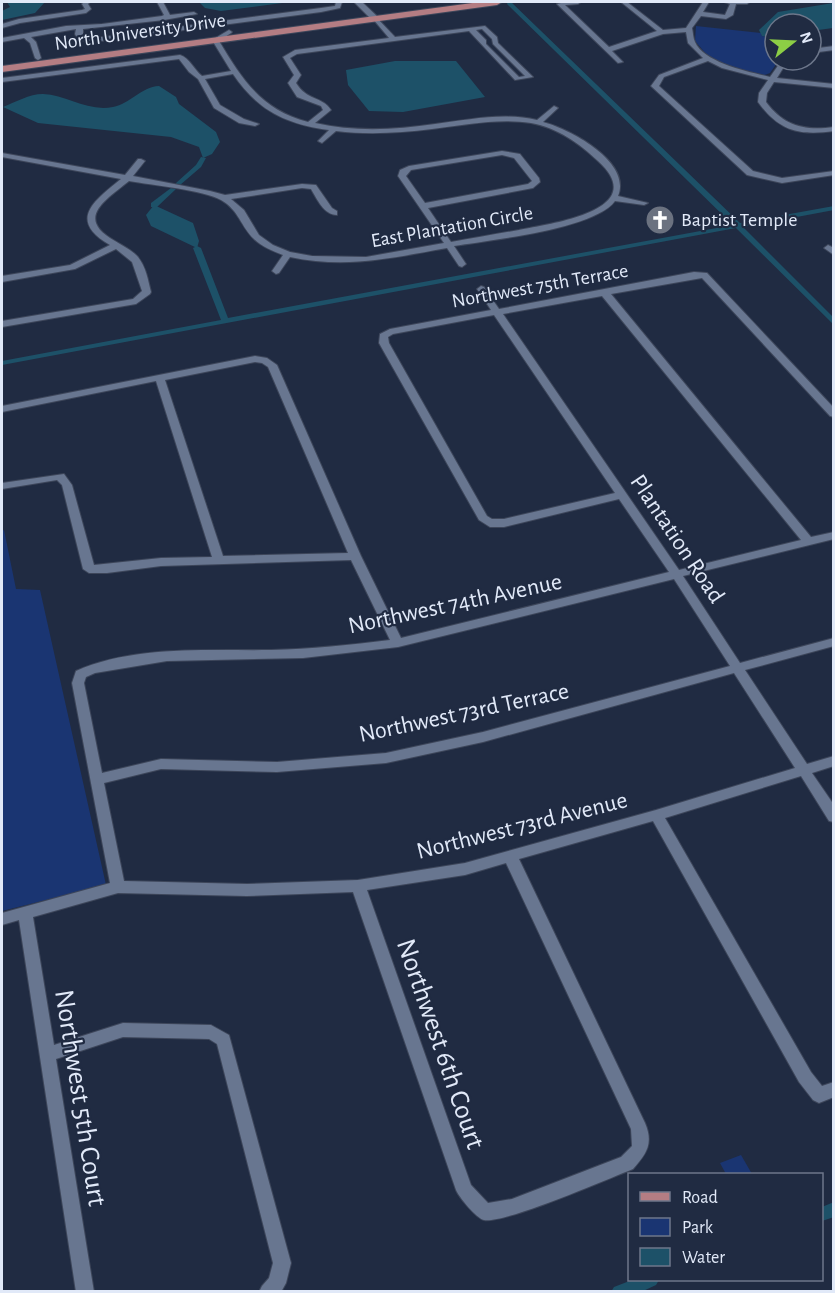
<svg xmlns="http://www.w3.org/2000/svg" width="835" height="1293" viewBox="0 0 835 1293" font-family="'Alegreya Sans',sans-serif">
	<rect width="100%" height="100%" fill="#202b42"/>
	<!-- green -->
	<g fill="#1a3572">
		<path d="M 696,26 L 761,33 L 762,36 L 775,38 L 775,60 L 779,60 L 770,73 L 762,76 L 725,65 L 707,55 L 695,41 Z"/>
		<path d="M 4,530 L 16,589 L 40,590 L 106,885 L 2,911 L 2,531 Z"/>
		<path d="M 741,1155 L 752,1174 L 726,1174 L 720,1163 Z"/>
	</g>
	<!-- water -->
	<g fill="#1d5168">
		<path d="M 7,2 L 45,2 L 35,13 L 2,20 L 2,11 L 10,7 Z"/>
		<path d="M 199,2 L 290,2 L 221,11 L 205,8 Z"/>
		<path d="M 833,3 L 833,28 L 811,31 L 811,24 L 775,24 L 775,38 L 762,36 L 759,30 L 778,12 Z"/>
		<path d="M 395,61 L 456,61 L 485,97 L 403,112 L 369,111 L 348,85 L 346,70 Z"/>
		<path d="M 159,86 L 176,97 L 179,104 L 216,132 L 220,142 L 212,154 L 203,158 L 199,147 L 171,137 L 38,123 L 3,107 C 16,102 29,94 43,94 C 67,95 87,112 113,107 C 130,104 141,87 159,86 Z"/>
		<path d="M 154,205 L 193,223 L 199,241 L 197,248 L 151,226 L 146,215 Z"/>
	</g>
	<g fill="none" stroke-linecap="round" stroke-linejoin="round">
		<!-- canal -->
		<g fill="#1d5168" fill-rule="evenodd">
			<path d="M 508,2 L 511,2 L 740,223 L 834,206 L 834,210 L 743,227 L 834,318 L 834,325 L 736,228 L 2,365 L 2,361 L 221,320 L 193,248 L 197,246 L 201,248 L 228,318 L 733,225 L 507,4 Z"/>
			<path d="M 201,157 L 206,158 L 201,167 L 180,185 L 176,185 L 176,183 L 196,165 Z"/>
			<path d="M 171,188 L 176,189 L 157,207 L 151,207 L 151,203 Z"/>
			<path d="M 834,1202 L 834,1217 L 822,1221 L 822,1207 Z"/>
			<path d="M 632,1280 L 659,1280 L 656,1285 L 641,1292 L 611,1292 L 614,1287 Z"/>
		</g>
		<!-- street casing -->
		<g stroke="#3d465a" stroke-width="2">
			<g id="street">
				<path d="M 84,2 L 90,2 L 88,4 L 91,9 L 86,13 L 20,23 L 2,28 L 2,24 L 19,19 L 82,10 L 85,9 L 82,4 Z"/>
				<path d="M 157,2 L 163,2 L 170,15 L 194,12 L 197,14 L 164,20 L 83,29 L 83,37 L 94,38 L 321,8 L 335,6 L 336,2 L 342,2 L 340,8 L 321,12 L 94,42 L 78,40 L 75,34 L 76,29 L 31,37 L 36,42 L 41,58 L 38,60 L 35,58 L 30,43 L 24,38 L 2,42 L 2,38 L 66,26 L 102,24 L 162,16 L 164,15 Z"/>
				<path d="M 565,2 L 581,2 L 578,4 L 565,5 L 609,47 L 657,31 L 621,2 L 627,2 L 663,30 L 686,28 L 703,2 L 709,2 L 703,12 L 725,15 L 730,4 L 724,2 L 750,2 L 747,4 L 736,4 L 733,15 L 726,19 L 701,16 L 692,28 C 693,32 693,38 695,42 C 704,63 750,72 770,77 L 782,60 L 788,60 L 777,78 L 834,84 L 834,88 L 774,82 L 767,93 L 766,102 C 784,126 804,131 834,127 L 834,131 C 799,136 779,131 758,102 L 759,93 L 768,80 L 722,68 L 708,61 L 664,77 L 659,86 L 753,171 L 782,178 L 834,171 L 834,175 L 782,183 L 747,175 L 651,86 L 659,75 L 703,58 L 688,43 L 686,32 L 663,34 L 612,51 L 623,62 L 618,63 L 557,4 Z"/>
				<path d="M 376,17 L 395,37 L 485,26 L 497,37 L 498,43 L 533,77 L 515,80 L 469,31 L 297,54 L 290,58 L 301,75 L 296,83 C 307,101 322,96 331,110 L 315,123 C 354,132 395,130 435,124 C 468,120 504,112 537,120 L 554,106 L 558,108 L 543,122 C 570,129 632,162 618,196 L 648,203 L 644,205 L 615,201 C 595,229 491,240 454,246 L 466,264 L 462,267 L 459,266 L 447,248 C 391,258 347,269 290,257 L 279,273 L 276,274 L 272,271 L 283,255 C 273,251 262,247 254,239 C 241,227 239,210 221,200 C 204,190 151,185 129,181 C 106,200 74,218 115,241 C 123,246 132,250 138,257 C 146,267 148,280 151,292 L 150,294 L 136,304 L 2,327 L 2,321 L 133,299 L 142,291 L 132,262 L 116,249 L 75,269 L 2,282 L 2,276 L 70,265 L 110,245 C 67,220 94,201 121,179 L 2,157 L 2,153 L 125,175 L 138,159 L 141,159 L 145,161 L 133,176 L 210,191 L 225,195 L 302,184 L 316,185 L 332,208 L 337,211 L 337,215 C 324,215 317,199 311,189 L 302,188 L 231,199 L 244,210 L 259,235 L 273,245 L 290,252 L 312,256 L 366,257 L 444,243 L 398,176 L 400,170 L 409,166 L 502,151 L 520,154 L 539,178 L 540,182 L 533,188 L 428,208 L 451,242 C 474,238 496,234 519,230 C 548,224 653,211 598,161 C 579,143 558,128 531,123 C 498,118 465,125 432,129 C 400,133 368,135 336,131 L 322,143 L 318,141 L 329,130 C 286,124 258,111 233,74 L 205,79 L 220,105 L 244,119 L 259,124 L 255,126 L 239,123 L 214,108 L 198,79 L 189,72 L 179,59 L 2,82 L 2,78 L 180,55 C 190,58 194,70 202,76 L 231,71 L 212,40 L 229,30 L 232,32 L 231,33 L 219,41 C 242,79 261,110 308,122 L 323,110 L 321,106 L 297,97 L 288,83 L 294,75 L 283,57 L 295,50 L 389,38 L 373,19 ZM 482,29 L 492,39 L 493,44 L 525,76 L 519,77 L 486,44 L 486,40 L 476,30 ZM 502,155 L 514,158 L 532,181 L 528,184 L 425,203 L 406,176 L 411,170 Z"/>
				<path d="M 834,46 L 834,50 L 811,53 L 811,49 Z"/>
				<path d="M 828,245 L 834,248 L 834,255 L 824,248 Z"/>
				<path d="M 694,272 L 707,273 L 834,408 L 834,417 L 830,416 L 702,278 L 611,294 L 811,537 L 834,532 L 834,539 L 683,576 L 740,663 L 834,638 L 834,646 L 745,670 L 807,764 L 834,756 L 834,766 L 812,773 L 834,805 L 834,822 L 829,821 L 801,776 L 665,818 L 811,1072 L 822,1086 L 834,1082 L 834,1097 L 819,1103 L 813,1100 L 799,1082 L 653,821 L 519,859 L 645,1123 C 654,1144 646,1154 633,1169 C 608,1179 504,1224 484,1220 C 476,1218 459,1197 456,1190 L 353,892 L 247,896 L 118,893 L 33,917 L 54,1045 L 123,1023 L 211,1025 L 229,1035 L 291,1263 L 286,1283 L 281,1292 L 259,1292 L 262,1286 L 269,1278 L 273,1263 L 217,1044 L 209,1039 L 123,1037 L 56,1059 L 94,1292 L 76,1292 L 19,920 L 2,925 L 2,913 L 110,883 L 72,683 L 76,671 C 134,645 209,651 271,650 C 311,649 351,645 390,640 L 351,560 L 161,566 L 107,573 L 89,573 L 83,569 L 62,485 L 57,480 L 2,489 L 2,483 L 64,474 L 72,485 L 94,565 L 161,558 L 212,557 L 156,381 L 2,412 L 2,406 L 255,356 L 267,358 L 277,365 L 361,556 L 401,638 L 669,572 L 619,499 L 504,527 L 490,527 L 479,520 L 379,343 L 380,334 L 390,329 L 491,310 L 477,289 L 481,286 L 484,287 L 499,309 ZM 602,296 L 801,540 L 679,570 L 503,314 ZM 494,315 L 615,493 L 504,519 L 492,519 L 487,516 L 389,343 L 388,337 L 393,334 ZM 255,362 L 262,363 L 268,367 L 348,553 L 223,556 L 165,380 ZM 674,579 L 730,666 L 483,732 L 386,753 L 277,762 L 161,759 L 102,773 L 84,683 L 86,677 L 95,673 L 167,661 L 303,658 L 398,647 ZM 734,673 L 795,768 L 656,810 L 465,863 L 358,880 L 247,884 L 124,881 L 104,783 L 161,769 L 277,772 L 386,763 L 483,742 ZM 506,863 L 631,1129 L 632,1146 L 621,1157 L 512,1199 L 488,1203 L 471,1185 L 367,890 L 465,875 Z"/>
			</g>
		</g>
		<!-- secondary casing -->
		<g stroke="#3d465a" stroke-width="2">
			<path id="secondary" d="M 354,2 L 362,2 L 380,19 L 373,21 Z"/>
		</g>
		<!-- primary casing -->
		<g stroke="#3d465a" stroke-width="2">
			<path id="primary" d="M 480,2 L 502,2 L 497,5 L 2,72 L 2,66 Z"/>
		</g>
		<!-- street -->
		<use href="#street" fill="#687690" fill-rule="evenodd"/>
		<!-- secondary -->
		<use href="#secondary" fill="#687690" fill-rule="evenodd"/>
		<!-- primary -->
		<use href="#primary" fill="#b47d83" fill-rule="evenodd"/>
	</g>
	<!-- icons -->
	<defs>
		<g id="church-disc" transform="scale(1.5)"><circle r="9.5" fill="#6b7280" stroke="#202b42"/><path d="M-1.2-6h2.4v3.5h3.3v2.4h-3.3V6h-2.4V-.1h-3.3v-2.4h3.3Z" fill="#fff"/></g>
	</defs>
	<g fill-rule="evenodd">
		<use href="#church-disc" x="660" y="220"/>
	</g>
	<g text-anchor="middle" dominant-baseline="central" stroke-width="4.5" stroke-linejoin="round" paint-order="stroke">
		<!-- far-street labels -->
		<g font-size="20" fill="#e1e9f8" stroke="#202b42">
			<text transform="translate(140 32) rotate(-8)">North University Drive</text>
			<text transform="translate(452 227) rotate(-10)">East Plantation Circle</text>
			<text transform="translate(540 286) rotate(-10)">Northwest 75th Terrace</text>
		</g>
		<!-- far-poi labels -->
		<g font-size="20" fill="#e1e9f8" stroke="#202b42" text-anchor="start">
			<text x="681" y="220">Baptist Temple</text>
		</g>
		<!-- street labels -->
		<g font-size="24" fill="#e1e9f8" stroke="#202b42">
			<text transform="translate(677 539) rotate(56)">Plantation Road</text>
			<text transform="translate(455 604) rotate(-12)">Northwest 74th Avenue</text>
			<text transform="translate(464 713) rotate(-12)">Northwest 73rd Terrace</text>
			<text transform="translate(522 826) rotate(-14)">Northwest 73rd Avenue</text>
		</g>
		<!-- near-street labels -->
		<g font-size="28" fill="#e1e9f8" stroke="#202b42">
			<text transform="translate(440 1044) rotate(71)">Northwest 6th Court</text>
			<text transform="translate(80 1098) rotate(81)">Northwest 5th Court</text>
		</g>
	</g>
	<!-- border -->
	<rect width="835" height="1293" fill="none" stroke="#e1e9f8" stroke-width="6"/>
	<!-- legend -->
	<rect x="628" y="1173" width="195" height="108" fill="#202b42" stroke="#6d778b" stroke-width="1.5"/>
	<rect x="640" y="1192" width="30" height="9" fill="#b47d83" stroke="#6d778b" stroke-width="1.5"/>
	<text x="682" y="1203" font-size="18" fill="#e1e9f8">Road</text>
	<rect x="640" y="1218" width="30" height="18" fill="#1a3572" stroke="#6d778b" stroke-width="1.5"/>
	<text x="682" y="1233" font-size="18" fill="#e1e9f8">Park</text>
	<rect x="640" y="1248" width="30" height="18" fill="#1d5168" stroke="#6d778b" stroke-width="1.5"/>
	<text x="682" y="1263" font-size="18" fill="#e1e9f8">Water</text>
	<!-- north arrow -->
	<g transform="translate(793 42) rotate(72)"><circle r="28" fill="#202b42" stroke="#6d778b" stroke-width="1.5"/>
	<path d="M0-4.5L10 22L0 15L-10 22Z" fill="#8cce45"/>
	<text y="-9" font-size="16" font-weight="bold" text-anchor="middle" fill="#e1e9f8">N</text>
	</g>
</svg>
